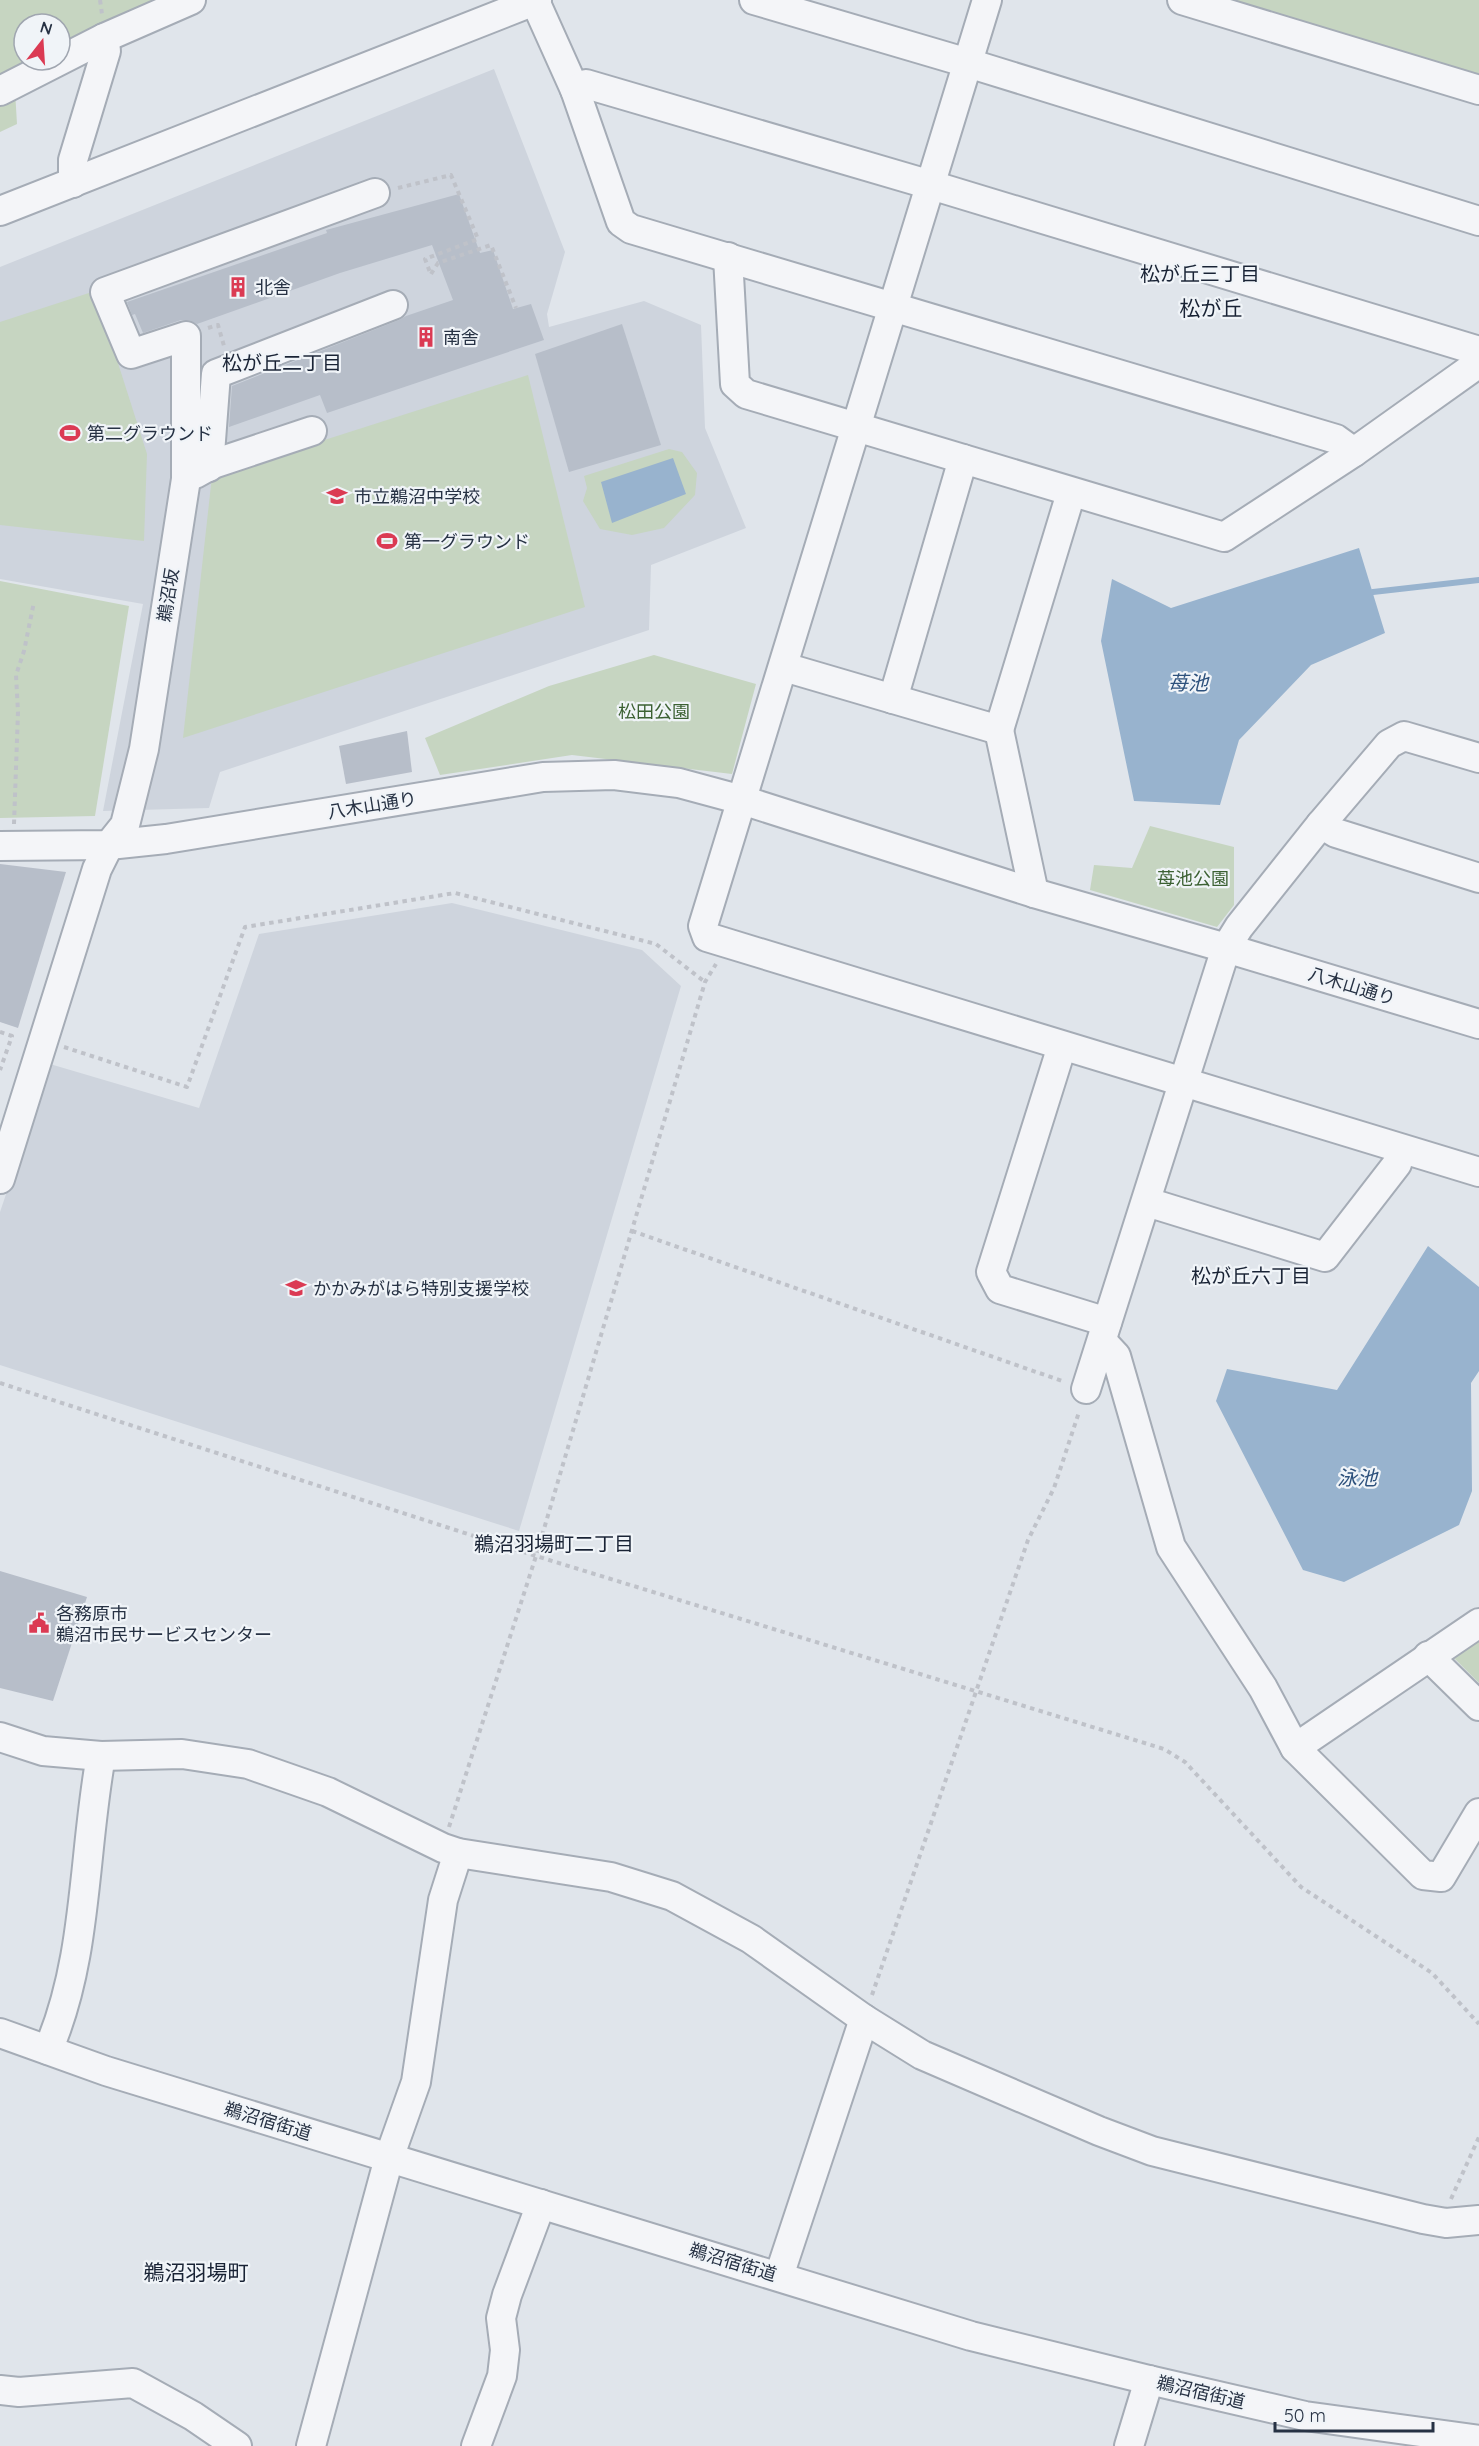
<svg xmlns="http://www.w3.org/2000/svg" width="1479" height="2446" viewBox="0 0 1479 2446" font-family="Quicksand,'Noto Sans JP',sans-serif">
	<rect width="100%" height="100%" fill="#e0e5eb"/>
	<!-- built -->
	<g fill="#ced4dd">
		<path d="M 494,69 L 565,252 L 547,314 L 549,327 L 644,301 L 701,325 L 705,428 L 746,528 L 651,565 L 649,630 L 220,772 L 209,808 L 103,811 L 143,604 L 0,579 L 0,267 Z"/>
		<path d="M 452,903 L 642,950 L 681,986 L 519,1531 L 0,1365 L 0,1212 L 50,1064 L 199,1108 L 259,934 Z"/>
	</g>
	<!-- green -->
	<g fill="#c6d5c1">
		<path d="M 0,0 L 178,0 L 60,53 L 60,24 L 24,24 L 24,60 L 44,60 L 14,74 L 17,124 L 0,132 Z"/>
		<path d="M 1221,0 L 1479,0 L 1479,78 Z"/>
		<path d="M 95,291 L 147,454 L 144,541 L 0,525 L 0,322 Z"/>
		<path d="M 528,375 L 585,607 L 183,738 L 212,476 Z"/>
		<path d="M 669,449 L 682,452 L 697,473 L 695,495 L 664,528 L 632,535 L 600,529 L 583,501 L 587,488 L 584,476 Z"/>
		<path d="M 0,581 L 129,606 L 95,816 L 0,818 Z"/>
		<path d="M 654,655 L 756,684 L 732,774 L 572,755 L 440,775 L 425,738 L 549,686 Z"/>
		<path d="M 1150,826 L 1234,847 L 1234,905 L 1217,927 L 1090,890 L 1094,865 L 1132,868 Z"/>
		<path d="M 1479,1641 L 1479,1683 L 1454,1658 Z"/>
	</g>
	<!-- water -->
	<g fill="#98b3ce">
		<path d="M 673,458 L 686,494 L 612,523 L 601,482 Z"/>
		<path d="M 1359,548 L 1385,633 L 1311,665 L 1239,740 L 1220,805 L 1134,801 L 1101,641 L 1112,579 L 1171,608 Z"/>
		<path d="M 1428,1246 L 1479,1287 L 1479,1371 L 1471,1383 L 1472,1491 L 1459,1525 L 1344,1582 L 1303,1570 L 1216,1401 L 1227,1369 L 1337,1390 Z"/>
	</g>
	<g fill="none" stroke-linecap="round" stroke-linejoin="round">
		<!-- stream -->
		<path stroke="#98b3ce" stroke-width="6" d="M 1373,592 L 1479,580"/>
	</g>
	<!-- building -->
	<g fill="#b7bec9">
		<path d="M 459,194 L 480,253 L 493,250 L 513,309 L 531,304 L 544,340 L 327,413 L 320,395 L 229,427 L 232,386 L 399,320 L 406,316 L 453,300 L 432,245 L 340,273 L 197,324 L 189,320 L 181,320 L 143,333 L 135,314 L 132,315 L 127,302 L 327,233 L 326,230 Z"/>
		<path d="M 622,324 L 661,445 L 569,472 L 535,354 Z"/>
		<path d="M 407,731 L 412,772 L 346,784 L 339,746 Z"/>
		<path d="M 0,864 L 66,872 L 18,1028 L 0,1022 Z"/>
		<path d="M 0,1571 L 87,1597 L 53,1701 L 0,1688 Z"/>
	</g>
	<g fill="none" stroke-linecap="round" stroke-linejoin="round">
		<!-- minor casing -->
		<g stroke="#a5acb6" stroke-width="32">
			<g id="minor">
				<path d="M 754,0 L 968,63 L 1479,221"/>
				<path d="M 987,0 L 703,926 L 707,937 L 1479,1172"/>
				<path d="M 1182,0 L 1479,90"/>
				<path d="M 535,1 L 575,90 L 621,222 L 631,229 L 1336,439 L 1354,452"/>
				<path d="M 575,90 L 586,84 L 931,185 L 1479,351"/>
				<path d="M 0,91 L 104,38 L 191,0"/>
				<path d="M 73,183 L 73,160 L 106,51 L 104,38"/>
				<path d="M 0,211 L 537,0"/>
				<path d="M 728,257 L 735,384 L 746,394 L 1224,537 L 1354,452 L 1479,363"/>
				<path d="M 209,467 L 216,374 L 393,305"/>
				<path d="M 195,474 L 213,464 L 312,431"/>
				<path d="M 784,667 L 999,730 L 1071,493"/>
				<path d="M 893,699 L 963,459"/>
				<path d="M 999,730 L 1034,893"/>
				<path d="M 1321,824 L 1336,833 L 1479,878"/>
				<path d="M 0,846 L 109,845 L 166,839 L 543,777 L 614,775 L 679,783 L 742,800 L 1034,893 L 1226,948 L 1479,1024"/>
				<path d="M 1062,1046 L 991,1272 L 1000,1289 L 1107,1322"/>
				<path d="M 0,1179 L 97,869 L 109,845 L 125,825 L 144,749 L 186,479 L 186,336 L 131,354 L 105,292 L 375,193"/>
				<path d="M 1147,1202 L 1325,1257 L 1397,1164 L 1401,1149"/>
				<path d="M 1102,1341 L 1116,1356 L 1171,1547 L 1263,1688 L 1295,1748 L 1423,1875 L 1441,1877 L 1479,1813"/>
				<path d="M 1086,1389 L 1226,948 L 1239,927 L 1321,824 L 1389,744 L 1404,736 L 1479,758"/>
				<path d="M 1428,1656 L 1479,1706"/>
				<path d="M 0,1737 L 43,1751 L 101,1756 L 182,1754 L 248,1764 L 328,1792 L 443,1848 L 458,1853 L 611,1877 L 672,1896 L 751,1939 L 864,2019 L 922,2055 L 1099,2131 L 1152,2151 L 1423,2219 L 1446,2223 L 1479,2220"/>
				<path d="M 1295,1748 L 1479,1623"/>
				<path d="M 0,2033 L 106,2071 L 971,2336 L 1149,2380 L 1305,2416 L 1479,2440"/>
				<path d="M 48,2050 C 88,1958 83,1854 101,1756"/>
				<path d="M 779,2276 L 864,2019"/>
				<path d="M 0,2390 L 19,2392 L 133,2383 L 193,2416 L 237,2446"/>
				<path d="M 311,2446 L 389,2158 L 416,2082 L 443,1900 L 458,1853"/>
				<path d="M 476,2446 L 502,2376 L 505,2350 L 501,2318 L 507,2295 L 541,2204"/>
				<path d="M 1129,2446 L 1149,2380"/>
			</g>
		</g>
		<!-- path -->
		<g stroke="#bfc2c9" stroke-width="4" stroke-dasharray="4.5 4.5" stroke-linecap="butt">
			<path d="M 100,0 L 102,14"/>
			<path d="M 398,188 L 451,175 L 478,239 L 425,259 L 431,275"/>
			<path d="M 431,274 L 438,263 L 491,245 L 516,308"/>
			<path d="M 208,328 L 218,325 L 224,346"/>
			<path d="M 14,824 L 18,712 L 16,675 L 24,651 L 34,602"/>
			<path d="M 0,1032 L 12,1036 L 0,1070"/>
			<path d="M 64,1047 L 187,1087 L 245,927 L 455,893 L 656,944 L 705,982"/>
			<path d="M 632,1231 L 1065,1382"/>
			<path d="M 0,1383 L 536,1556 L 1164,1749 L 1185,1762 L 1301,1887 L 1432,1973 L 1479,2024"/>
			<path d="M 449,1827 L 536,1556 L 705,982 L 716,964"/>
			<path d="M 872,1995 L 1028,1540 L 1054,1488 L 1079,1412"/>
			<path d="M 1451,2199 L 1479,2137"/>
		</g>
		<!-- minor -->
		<use href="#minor" stroke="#f4f5f8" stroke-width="28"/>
	</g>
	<!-- icons -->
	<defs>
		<g id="building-bare" transform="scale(1.62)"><path d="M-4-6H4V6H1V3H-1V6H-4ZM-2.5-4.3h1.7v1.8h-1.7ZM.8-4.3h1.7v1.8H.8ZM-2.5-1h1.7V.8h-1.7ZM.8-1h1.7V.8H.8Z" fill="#db3a53" stroke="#f0f4f8" stroke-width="2.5" paint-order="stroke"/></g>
		<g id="stadium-bare" transform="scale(1.62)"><path d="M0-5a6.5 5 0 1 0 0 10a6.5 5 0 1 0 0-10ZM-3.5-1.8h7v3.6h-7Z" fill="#db3a53" stroke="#f0f4f8" stroke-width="2.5" paint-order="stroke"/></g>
		<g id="school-bare" transform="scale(1.62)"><path d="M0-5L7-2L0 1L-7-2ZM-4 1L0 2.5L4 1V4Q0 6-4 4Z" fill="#db3a53" stroke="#f0f4f8" stroke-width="2.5" paint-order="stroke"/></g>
		<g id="civic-bare" transform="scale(1.62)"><path d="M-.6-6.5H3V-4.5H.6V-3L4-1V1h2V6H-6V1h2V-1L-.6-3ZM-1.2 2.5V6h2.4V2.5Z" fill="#db3a53" stroke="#f0f4f8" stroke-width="2.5" paint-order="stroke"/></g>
	</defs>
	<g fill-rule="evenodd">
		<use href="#building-bare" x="238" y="287"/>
		<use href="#building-bare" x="426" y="337"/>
		<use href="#stadium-bare" x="70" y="433"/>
		<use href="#school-bare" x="337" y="496"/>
		<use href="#stadium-bare" x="387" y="541"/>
		<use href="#school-bare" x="296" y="1288"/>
		<use href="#civic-bare" x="39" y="1623"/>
	</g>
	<g text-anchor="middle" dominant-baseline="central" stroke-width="4.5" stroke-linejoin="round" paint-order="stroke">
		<!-- poi labels -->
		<g font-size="18" fill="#273244" stroke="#f0f4f8" text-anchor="start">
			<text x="255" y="287">北舎</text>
			<text x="443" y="337">南舎</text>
			<text x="87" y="433">第二グラウンド</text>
			<text x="354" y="496">市立鵜沼中学校</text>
			<text x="404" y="541">第一グラウンド</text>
			<text x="313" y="1288">かかみがはら特別支援学校</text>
			<text x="56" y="1613">各務原市<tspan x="56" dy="21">鵜沼市民サービスセンター</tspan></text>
		</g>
		<!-- street labels -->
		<g font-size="18" fill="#273244" stroke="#f0f4f8">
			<text transform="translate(168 595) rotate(-81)">鵜沼坂</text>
			<text transform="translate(372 805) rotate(-9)">八木山通り</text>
			<text transform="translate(1352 986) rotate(17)">八木山通り</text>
			<text transform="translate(268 2121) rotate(17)">鵜沼宿街道</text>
			<text transform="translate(733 2262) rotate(17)">鵜沼宿街道</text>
			<text transform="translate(1201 2392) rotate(13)">鵜沼宿街道</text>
		</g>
		<!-- park labels -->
		<g font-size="18" fill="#3c6133" stroke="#f0f4f8">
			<text x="654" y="711">松田公園</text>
			<text x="1193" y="878">苺池公園</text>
		</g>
		<!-- neighbourhood labels -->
		<g font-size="20" fill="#192335" stroke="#f0f4f8">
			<text x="1200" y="273">松が丘三丁目</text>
			<text x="282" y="362">松が丘二丁目</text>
			<text x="1251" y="1275">松が丘六丁目</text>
			<text x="554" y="1543">鵜沼羽場町二丁目</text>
		</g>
		<!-- water labels -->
		<g font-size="20" font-style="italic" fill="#2d517c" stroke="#f0f4f8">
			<text x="1188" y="682">苺池</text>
			<text x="1357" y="1477">泳池</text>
		</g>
		<!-- quarter labels -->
		<g font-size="21" fill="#192335" stroke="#f0f4f8">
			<text x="1211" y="308">松が丘</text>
			<text x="196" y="2272">鵜沼羽場町</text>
		</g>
	</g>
	<!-- north arrow -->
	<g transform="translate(42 42) rotate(17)"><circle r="28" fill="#f0f4f8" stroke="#a0a6b0" stroke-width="1.5"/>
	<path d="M0-4.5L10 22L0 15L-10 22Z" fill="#db3a53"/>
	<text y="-9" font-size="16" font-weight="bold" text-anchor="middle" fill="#273244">N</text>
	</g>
	<!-- scale -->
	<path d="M1275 2422v9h158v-9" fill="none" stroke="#273244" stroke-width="3"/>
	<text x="1284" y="2422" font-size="18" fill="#273244" stroke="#f0f4f8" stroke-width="4.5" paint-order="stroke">50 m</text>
</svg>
